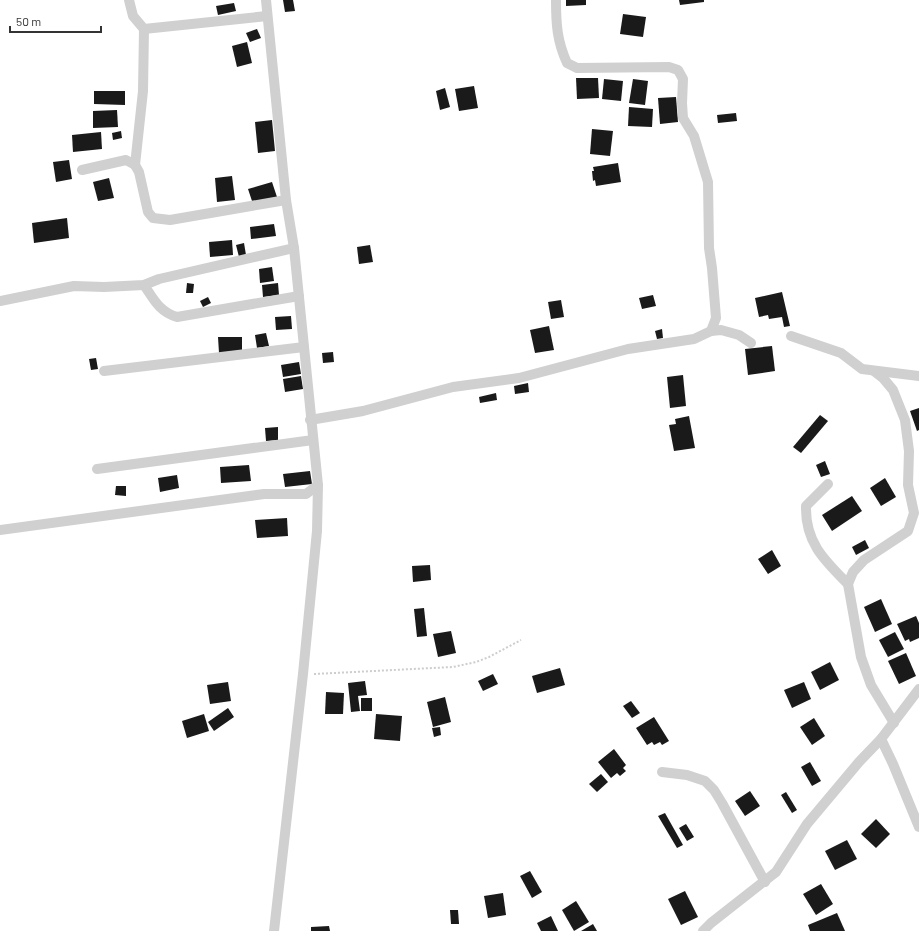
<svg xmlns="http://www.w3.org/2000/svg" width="919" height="931" viewBox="0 0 919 931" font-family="Barlow,sans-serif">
	<rect width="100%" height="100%" fill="#fff"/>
	<!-- building -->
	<g fill="#1a1a1a">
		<path d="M 283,0 L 293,0 L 295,11 L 285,12 Z"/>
		<path d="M 566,0 L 586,0 L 586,5 L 566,6 Z"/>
		<path d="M 679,0 L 704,0 L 704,2 L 680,5 Z"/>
		<path d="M 234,3 L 236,11 L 218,15 L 216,6 Z"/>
		<path d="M 623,14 L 646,17 L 643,37 L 620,34 Z"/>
		<path d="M 257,29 L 261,38 L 250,42 L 246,33 Z"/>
		<path d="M 247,42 L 252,63 L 237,67 L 232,46 Z"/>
		<path d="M 576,78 L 598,78 L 599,98 L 577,99 Z"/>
		<path d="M 604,79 L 623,81 L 621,101 L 602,99 Z"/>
		<path d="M 633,79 L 648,81 L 645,105 L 629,103 Z"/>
		<path d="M 474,86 L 478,108 L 459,111 L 455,89 Z"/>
		<path d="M 445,88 L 450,107 L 440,110 L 436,91 Z"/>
		<path d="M 94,91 L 125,91 L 125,105 L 94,104 Z"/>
		<path d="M 676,97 L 678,122 L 660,124 L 658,98 Z"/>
		<path d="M 629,107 L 653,109 L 652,127 L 628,126 Z"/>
		<path d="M 117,110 L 118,127 L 93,128 L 93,111 Z"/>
		<path d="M 736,113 L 737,121 L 718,123 L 717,115 Z"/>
		<path d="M 272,120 L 275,151 L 258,153 L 255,122 Z"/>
		<path d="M 592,129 L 613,131 L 610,156 L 590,154 Z"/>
		<path d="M 121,131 L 122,138 L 113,140 L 112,133 Z"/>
		<path d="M 101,132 L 102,149 L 73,152 L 72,135 Z"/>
		<path d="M 69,160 L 72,179 L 56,182 L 53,162 Z"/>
		<path d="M 618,163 L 621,182 L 596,186 L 595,180 L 593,181 L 592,171 L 594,171 L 593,167 Z"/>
		<path d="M 232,176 L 235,200 L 217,202 L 215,178 Z"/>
		<path d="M 109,178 L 114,198 L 98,201 L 93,182 Z"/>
		<path d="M 272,182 L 277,197 L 253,204 L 248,189 Z"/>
		<path d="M 67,218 L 69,238 L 34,243 L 32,223 Z"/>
		<path d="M 274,224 L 276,236 L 251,239 L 250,227 Z"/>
		<path d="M 232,240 L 233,255 L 210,257 L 209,242 Z"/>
		<path d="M 244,243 L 246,255 L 239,257 L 236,245 Z"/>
		<path d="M 370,245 L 373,262 L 359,264 L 357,247 Z"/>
		<path d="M 272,267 L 274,281 L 260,283 L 259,269 Z"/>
		<path d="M 187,283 L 194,284 L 193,293 L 186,293 Z"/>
		<path d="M 278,283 L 279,295 L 263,297 L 262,285 Z"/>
		<path d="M 782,292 L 790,326 L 784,327 L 782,317 L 769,319 L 768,315 L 759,317 L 755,298 Z"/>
		<path d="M 653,295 L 656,306 L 642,309 L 639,298 Z"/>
		<path d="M 208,297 L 211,303 L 203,307 L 200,301 Z"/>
		<path d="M 561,300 L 564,317 L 551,319 L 548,302 Z"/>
		<path d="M 291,316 L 292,329 L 276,330 L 275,317 Z"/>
		<path d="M 549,326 L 554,350 L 535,353 L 530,330 Z"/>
		<path d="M 662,329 L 663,338 L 657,339 L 655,331 Z"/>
		<path d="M 266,333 L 269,346 L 257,348 L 255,335 Z"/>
		<path d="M 218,337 L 242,337 L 242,353 L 219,353 Z"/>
		<path d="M 772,346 L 775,371 L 748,375 L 745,349 Z"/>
		<path d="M 333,352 L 334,362 L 323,363 L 322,353 Z"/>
		<path d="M 96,358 L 98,369 L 91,370 L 89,359 Z"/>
		<path d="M 299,362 L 301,374 L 283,377 L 281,365 Z"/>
		<path d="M 683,375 L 686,406 L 670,408 L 667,377 Z"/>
		<path d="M 301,376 L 303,389 L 285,392 L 283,379 Z"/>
		<path d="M 528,383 L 529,392 L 515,394 L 514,386 Z"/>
		<path d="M 496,393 L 497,400 L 480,403 L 479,397 Z"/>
		<path d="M 919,408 L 919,430 L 917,431 L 910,411 Z"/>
		<path d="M 820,415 L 828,421 L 801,453 L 793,447 Z"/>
		<path d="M 689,416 L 695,448 L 674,451 L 669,425 L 676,424 L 675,419 Z"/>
		<path d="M 278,427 L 278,440 L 266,441 L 265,428 Z"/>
		<path d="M 825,461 L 830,474 L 821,477 L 816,465 Z"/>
		<path d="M 249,465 L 251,481 L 221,483 L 220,467 Z"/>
		<path d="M 310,471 L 312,484 L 285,487 L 283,474 Z"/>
		<path d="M 177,475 L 179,488 L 160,492 L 158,478 Z"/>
		<path d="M 885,478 L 896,497 L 881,506 L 870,488 Z"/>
		<path d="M 116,486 L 126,486 L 126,496 L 115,495 Z"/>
		<path d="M 852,496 L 862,511 L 832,531 L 822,515 Z"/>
		<path d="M 287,518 L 288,536 L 257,538 L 255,520 Z"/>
		<path d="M 865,540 L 869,548 L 856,555 L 852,547 Z"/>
		<path d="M 772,550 L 781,566 L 768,574 L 758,559 Z"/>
		<path d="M 430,565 L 431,580 L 413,582 L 412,566 Z"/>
		<path d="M 881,599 L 892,624 L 875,632 L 864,607 Z"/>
		<path d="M 424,608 L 427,636 L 417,637 L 414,609 Z"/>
		<path d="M 916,616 L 919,623 L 919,638 L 910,642 L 909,639 L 905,641 L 897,624 Z"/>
		<path d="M 451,631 L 456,653 L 438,657 L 433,634 Z"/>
		<path d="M 895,632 L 904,649 L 888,657 L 879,640 Z"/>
		<path d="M 906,653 L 916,676 L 899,684 L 888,661 Z"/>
		<path d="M 830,662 L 839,680 L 820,690 L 811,672 Z"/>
		<path d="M 560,668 L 565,685 L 537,693 L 532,676 Z"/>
		<path d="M 493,674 L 498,684 L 483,691 L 478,681 Z"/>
		<path d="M 365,681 L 367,695 L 358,696 L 360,711 L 351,712 L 348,683 Z"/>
		<path d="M 228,682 L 231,701 L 210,704 L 207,685 Z"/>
		<path d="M 804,682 L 811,699 L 792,708 L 784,690 Z"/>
		<path d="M 326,692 L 344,693 L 343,714 L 325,714 Z"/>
		<path d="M 445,697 L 451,722 L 433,727 L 427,702 Z"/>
		<rect x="361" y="698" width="11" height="13"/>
		<path d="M 631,701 L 640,713 L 632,718 L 623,706 Z"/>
		<path d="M 228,708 L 234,717 L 214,731 L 208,722 Z"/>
		<path d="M 204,714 L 209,731 L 187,738 L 182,721 Z"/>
		<path d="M 376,714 L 402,716 L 400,741 L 374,739 Z"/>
		<path d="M 654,717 L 669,741 L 662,745 L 660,742 L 654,745 L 652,742 L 647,745 L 636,728 Z"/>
		<path d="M 814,718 L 825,736 L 812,745 L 800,727 Z"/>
		<path d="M 440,727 L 441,735 L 434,737 L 432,728 Z"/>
		<path d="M 614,749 L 626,765 L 623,768 L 626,771 L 620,776 L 617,773 L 611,778 L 598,762 Z"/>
		<path d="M 810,762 L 821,781 L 812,786 L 801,767 Z"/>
		<path d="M 601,774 L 608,782 L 597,792 L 589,784 Z"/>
		<path d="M 750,791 L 760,806 L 745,816 L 735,801 Z"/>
		<path d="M 786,792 L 797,810 L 792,813 L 781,795 Z"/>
		<path d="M 665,813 L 683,845 L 677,848 L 658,816 Z"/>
		<path d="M 876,819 L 890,834 L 876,848 L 861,834 Z"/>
		<path d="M 686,824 L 694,837 L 687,841 L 679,828 Z"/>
		<path d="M 847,840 L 857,859 L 835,870 L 825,851 Z"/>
		<path d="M 530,871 L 542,892 L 532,898 L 520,876 Z"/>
		<path d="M 821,884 L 833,904 L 816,915 L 803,894 Z"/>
		<path d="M 685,891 L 698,917 L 681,925 L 668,899 Z"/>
		<path d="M 503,893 L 506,915 L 488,918 L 484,896 Z"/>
		<path d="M 576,901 L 589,922 L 574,931 L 562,910 Z"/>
		<path d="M 450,910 L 458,910 L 459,924 L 451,924 Z"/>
		<path d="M 837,913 L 845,931 L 810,931 L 808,925 Z"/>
		<path d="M 551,916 L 558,931 L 541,931 L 537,923 Z"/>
		<path d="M 593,924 L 597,931 L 581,931 Z"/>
		<path d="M 329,926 L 330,931 L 311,931 L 311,927 Z"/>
	</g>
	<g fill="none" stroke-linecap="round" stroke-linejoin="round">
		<!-- path -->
		<path stroke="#cdcdcd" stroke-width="2" stroke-dasharray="2 2" stroke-linecap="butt" d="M 314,674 L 453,667 L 476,662 L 489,657 L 521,640"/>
		<!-- minor -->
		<g stroke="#d0d0d0" stroke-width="10">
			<path d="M 129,0 L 133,16 L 144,29 L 267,16"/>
			<path d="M 266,0 L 286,200 L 294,248 L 318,485 L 317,531 L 303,674 L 274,931"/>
			<path d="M 556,0 C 556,24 557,41 567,63 L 577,68 L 669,67 L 678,70 L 683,79 L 682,103 L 683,118 L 694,136 L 708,182 L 709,248 L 712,268 L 716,318 L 711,331"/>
			<path d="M 135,165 L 143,91 L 144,29"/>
			<path d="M 82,170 L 126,160 L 135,165 L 139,172 L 148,212 L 153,218 L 170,220 L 286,200"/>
			<path d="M 144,285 C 153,298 159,312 177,317 L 299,296"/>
			<path d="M 0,301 L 74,286 L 104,287 L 144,285 L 159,279 L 294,248"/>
			<path d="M 791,336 L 841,353 L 862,369 L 919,376"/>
			<path d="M 104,371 L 304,347"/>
			<path d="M 874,371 L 883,378 L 893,390 L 905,420 L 909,451 L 908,485 L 914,513 L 908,531 L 864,560 L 853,572 L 848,584 L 861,657 L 871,685 L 894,723"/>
			<path d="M 310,420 L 363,411 L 453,387 L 519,378 L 628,349 L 694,339 L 711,331 L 721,330 L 739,335 L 751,343"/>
			<path d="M 97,469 L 313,440"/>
			<path d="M 828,484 L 806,506 C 805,542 824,560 848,584"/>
			<path d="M 0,530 L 264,494 L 306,494 L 318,485"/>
			<path d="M 881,739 L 893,764 L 919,827"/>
			<path d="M 662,772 L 687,775 L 705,781 L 714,790 L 722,803 L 765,882"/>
			<path d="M 703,931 L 711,923 L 776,872 L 807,824 L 859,762 L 881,739 L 919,689"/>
		</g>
	</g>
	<!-- scale -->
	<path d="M10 26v6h91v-6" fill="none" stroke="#333333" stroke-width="2"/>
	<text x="16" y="26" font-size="12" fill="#333333" stroke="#ffffff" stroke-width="3" paint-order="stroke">50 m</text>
</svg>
